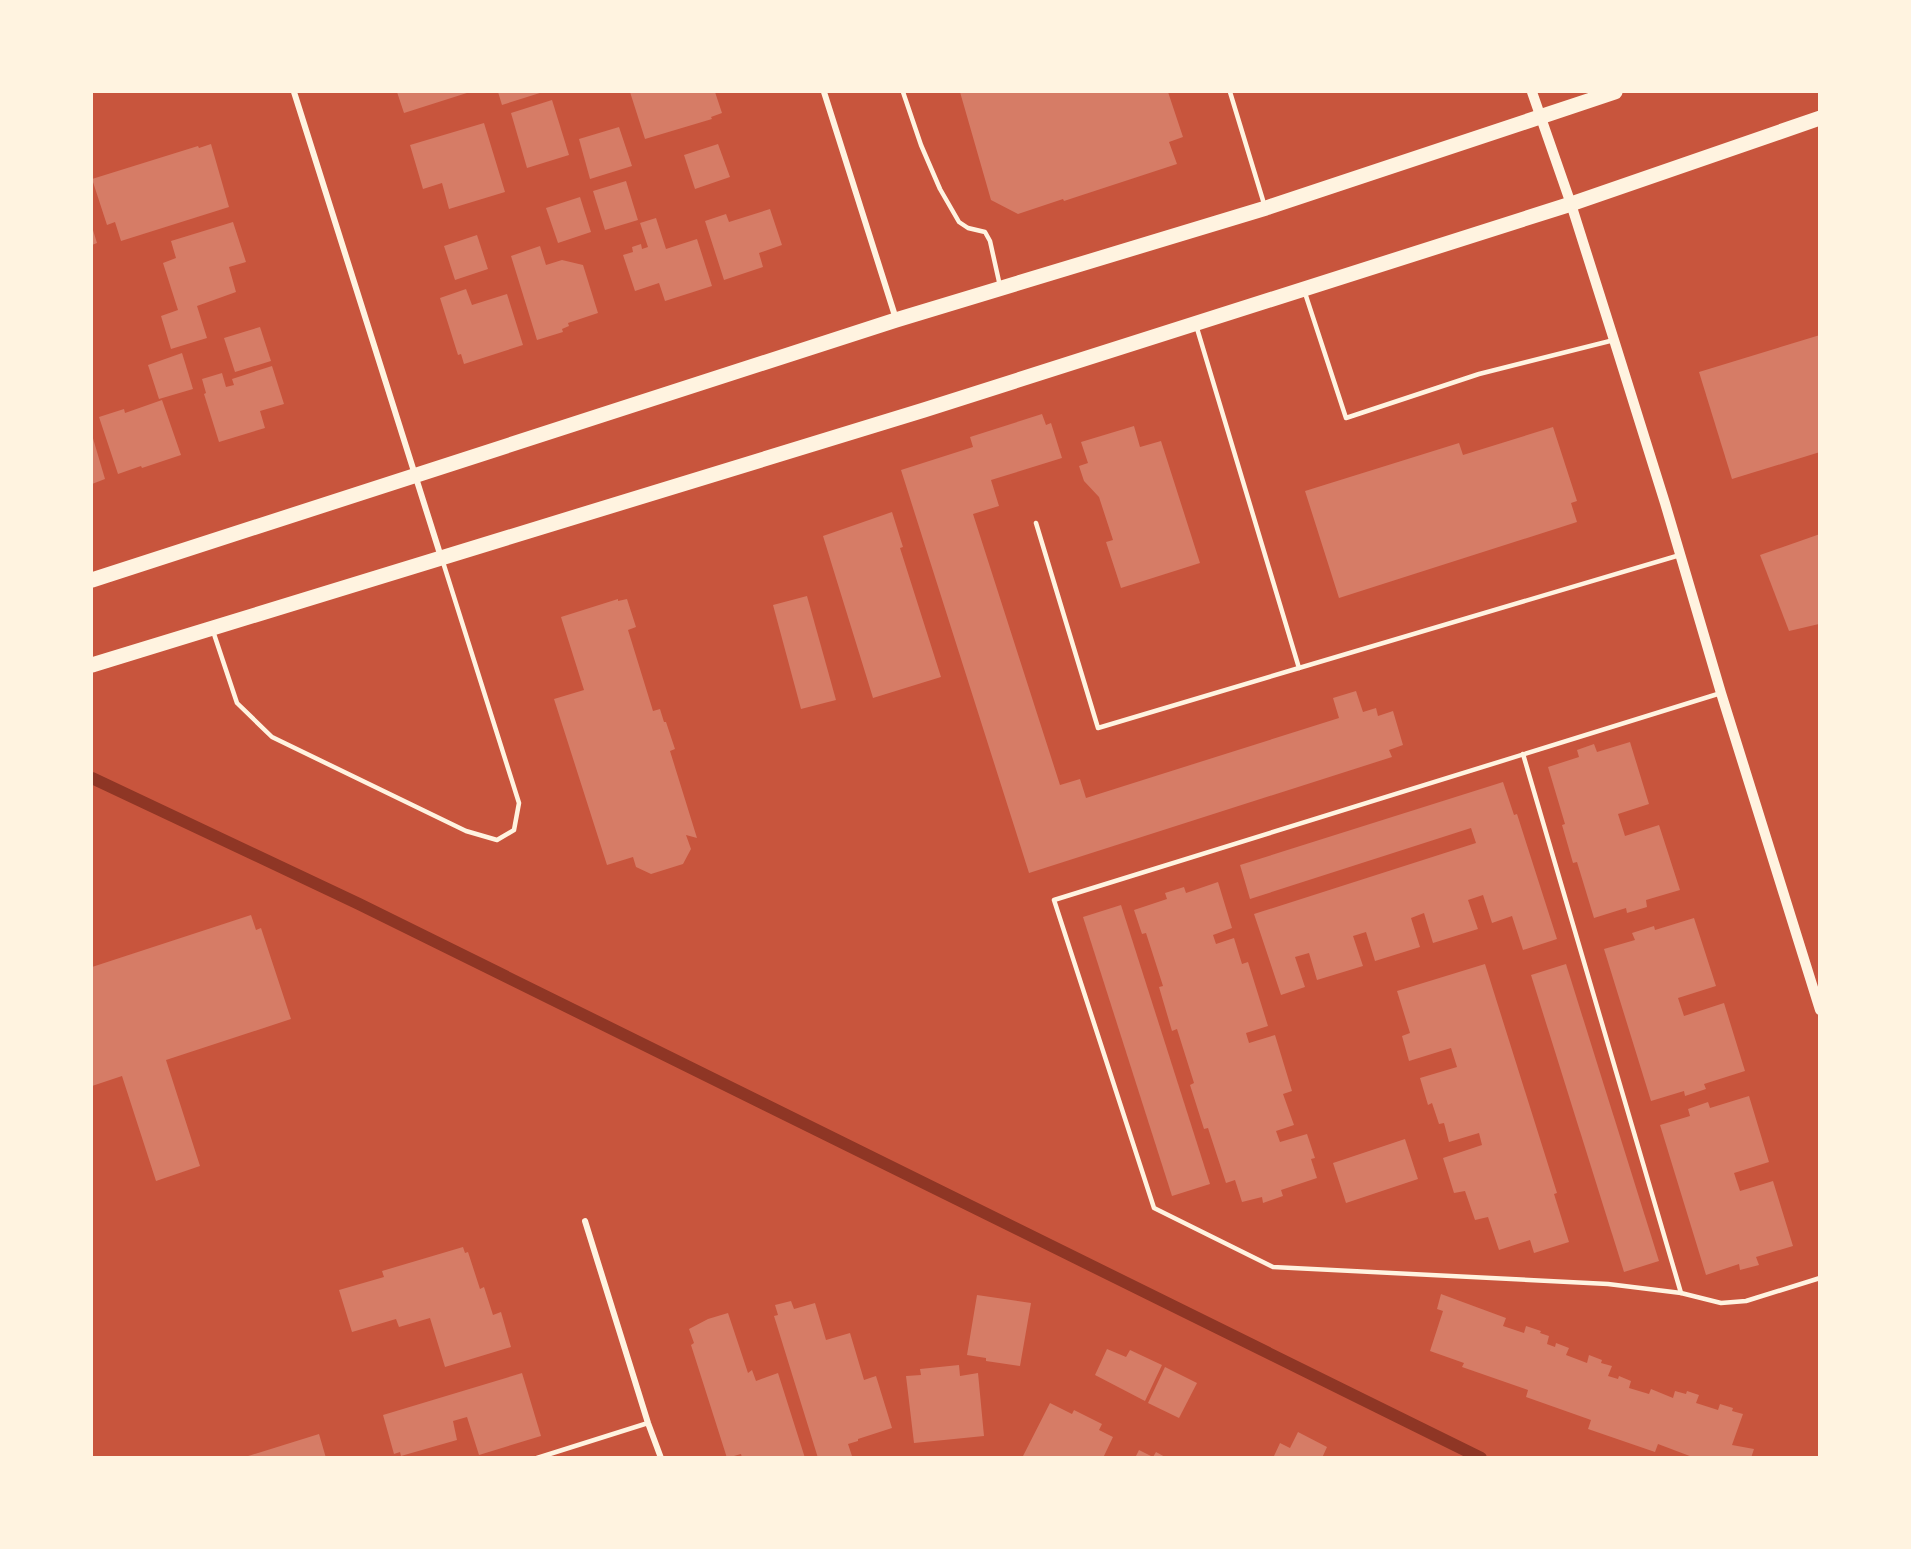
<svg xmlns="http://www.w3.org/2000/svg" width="1911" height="1549" viewBox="0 0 1911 1549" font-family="Manrope,sans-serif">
	<rect width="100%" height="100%" fill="#c8553d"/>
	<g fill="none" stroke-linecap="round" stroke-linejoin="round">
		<!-- stream -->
		<path stroke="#8f3625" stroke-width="12" d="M 92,778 L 359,904 L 1481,1458"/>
	</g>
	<!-- building -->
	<g fill="#d67c66">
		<path d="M 397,92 L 470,92 L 404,113 Z"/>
		<path d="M 498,92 L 543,92 L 502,105 Z"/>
		<path d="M 630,92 L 715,92 L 722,113 L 711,117 L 712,119 L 645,139 Z"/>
		<path d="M 960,92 L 1168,92 L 1183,137 L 1169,142 L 1177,164 L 1064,201 L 1063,199 L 1018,214 L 991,200 Z"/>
		<path d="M 552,100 L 569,155 L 527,168 L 511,113 Z"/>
		<path d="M 484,123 L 505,192 L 449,209 L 442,183 L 423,189 L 410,145 Z"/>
		<path d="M 619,127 L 632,166 L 590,179 L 579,139 Z"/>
		<path d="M 211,144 L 229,207 L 121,241 L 115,222 L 107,225 L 92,179 L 198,146 L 199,148 Z"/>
		<path d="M 718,144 L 730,177 L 695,189 L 684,155 Z"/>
		<path d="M 626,181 L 638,220 L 605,230 L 593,191 Z"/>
		<path d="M 580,197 L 591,232 L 558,243 L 546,208 Z"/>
		<path d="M 770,209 L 782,245 L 759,253 L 763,267 L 724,280 L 705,221 L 726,214 L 729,222 Z"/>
		<path d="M 656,218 L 666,249 L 697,239 L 712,286 L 665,301 L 659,283 L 635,291 L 623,255 L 633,252 L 632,247 L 641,244 L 642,249 L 648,247 L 640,223 Z"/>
		<path d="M 233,222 L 246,262 L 229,267 L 236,292 L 197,306 L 207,338 L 171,349 L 161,316 L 178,310 L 163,263 L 176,258 L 171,241 Z"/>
		<path d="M 92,227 L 97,243 L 92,245 Z"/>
		<path d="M 477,235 L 488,269 L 455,280 L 444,246 Z"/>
		<path d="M 540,246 L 546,265 L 562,260 L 583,265 L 598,313 L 568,323 L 569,326 L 562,329 L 563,332 L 537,340 L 511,256 Z"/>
		<path d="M 466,289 L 472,305 L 507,294 L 523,345 L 464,364 L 461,354 L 458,355 L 440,298 Z"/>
		<path d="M 260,327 L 271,361 L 235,372 L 224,338 Z"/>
		<path d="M 1820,335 L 1820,452 L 1732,479 L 1699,372 Z"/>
		<path d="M 182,353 L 193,389 L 159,399 L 148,365 Z"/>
		<path d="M 272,366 L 284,404 L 260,411 L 265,428 L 219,442 L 204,394 L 206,393 L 202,379 L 222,373 L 226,387 L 234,385 L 232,379 Z"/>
		<path d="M 162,400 L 181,455 L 142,468 L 141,466 L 118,474 L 99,417 L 124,409 L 125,413 Z"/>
		<path d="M 1042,414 L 1046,425 L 1051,423 L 1062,458 L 991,480 L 999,506 L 973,514 L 1060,785 L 1080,779 L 1086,798 L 1339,718 L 1333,698 L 1356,691 L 1363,712 L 1376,708 L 1378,716 L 1393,711 L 1403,745 L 1389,750 L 1392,757 L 1029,873 L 901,470 L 973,447 L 970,437 Z"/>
		<path d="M 1134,426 L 1140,447 L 1161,441 L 1200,563 L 1121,588 L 1106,542 L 1113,540 L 1099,497 L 1084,481 L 1079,466 L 1088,463 L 1081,442 Z"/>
		<path d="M 1553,427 L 1577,501 L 1571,503 L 1577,522 L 1339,598 L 1305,491 L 1459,443 L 1463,455 Z"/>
		<path d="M 92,435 L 105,479 L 92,484 Z"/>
		<path d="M 892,512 L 903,547 L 900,548 L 941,677 L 873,698 L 823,536 Z"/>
		<path d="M 1820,534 L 1819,624 L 1789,631 L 1760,555 Z"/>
		<path d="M 807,596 L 836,700 L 801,709 L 773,605 Z"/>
		<path d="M 618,599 L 618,601 L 627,599 L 636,627 L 628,630 L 653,711 L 660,709 L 664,722 L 666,722 L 675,749 L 670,751 L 697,838 L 686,835 L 691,849 L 683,864 L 651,874 L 636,867 L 633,857 L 607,865 L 554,699 L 584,690 L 561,617 Z"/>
		<path d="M 1630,742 L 1649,804 L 1618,814 L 1625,836 L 1659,825 L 1680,890 L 1646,900 L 1647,907 L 1627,913 L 1626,908 L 1594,918 L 1577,862 L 1573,863 L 1562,825 L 1565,824 L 1548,767 L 1579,757 L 1577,750 L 1594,744 L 1597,752 Z"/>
		<path d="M 1503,782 L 1514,815 L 1517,814 L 1557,939 L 1523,950 L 1512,916 L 1492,923 L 1483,895 L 1468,900 L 1478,929 L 1433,943 L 1424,913 L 1411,918 L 1420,947 L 1375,961 L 1366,932 L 1353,936 L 1363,966 L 1317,980 L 1309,953 L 1295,957 L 1305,987 L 1281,995 L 1254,914 L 1476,843 L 1471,828 L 1250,899 L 1240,865 Z"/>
		<path d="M 1218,882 L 1232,928 L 1213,935 L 1216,944 L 1234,938 L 1242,964 L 1248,962 L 1268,1026 L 1246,1033 L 1249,1043 L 1275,1035 L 1292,1091 L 1283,1094 L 1294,1125 L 1276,1131 L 1280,1142 L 1307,1134 L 1315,1158 L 1311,1159 L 1317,1178 L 1281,1190 L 1283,1196 L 1263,1203 L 1262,1197 L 1242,1202 L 1235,1180 L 1226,1183 L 1208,1128 L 1204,1129 L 1190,1085 L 1194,1083 L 1177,1029 L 1172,1031 L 1159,987 L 1163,986 L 1146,933 L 1142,934 L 1134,910 L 1167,899 L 1165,893 L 1184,887 L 1186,893 Z"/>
		<path d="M 1121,905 L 1210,1184 L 1172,1196 L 1083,917 Z"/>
		<path d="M 251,915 L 256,930 L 261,928 L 291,1019 L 166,1060 L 200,1166 L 156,1181 L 122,1076 L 92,1086 L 92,967 Z"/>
		<path d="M 1694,918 L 1716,986 L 1678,998 L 1684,1016 L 1724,1003 L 1745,1071 L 1704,1084 L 1706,1089 L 1685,1096 L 1684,1091 L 1651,1101 L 1604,949 L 1635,940 L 1632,933 L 1654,926 L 1655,930 Z"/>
		<path d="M 1485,964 L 1557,1193 L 1554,1194 L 1569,1242 L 1534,1253 L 1530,1240 L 1499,1250 L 1488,1217 L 1475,1220 L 1465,1191 L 1454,1193 L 1443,1158 L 1482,1145 L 1479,1133 L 1449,1142 L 1444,1123 L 1439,1124 L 1432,1103 L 1428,1105 L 1420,1078 L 1457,1067 L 1451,1048 L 1409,1061 L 1402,1036 L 1410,1033 L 1397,991 Z"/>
		<path d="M 1566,964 L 1659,1261 L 1624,1272 L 1531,975 Z"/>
		<path d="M 1749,1096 L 1769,1162 L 1734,1173 L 1740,1191 L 1773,1181 L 1793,1246 L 1756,1257 L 1759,1265 L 1740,1270 L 1739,1264 L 1706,1275 L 1660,1125 L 1690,1116 L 1688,1109 L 1708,1102 L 1710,1108 Z"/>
		<path d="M 1405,1139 L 1418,1179 L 1346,1203 L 1333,1163 Z"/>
		<path d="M 463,1247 L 465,1253 L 468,1252 L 480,1289 L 484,1287 L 493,1315 L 501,1312 L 511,1347 L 445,1367 L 430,1318 L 399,1327 L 396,1319 L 352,1332 L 339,1290 L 384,1277 L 382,1271 Z"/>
		<path d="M 1441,1294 L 1506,1318 L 1503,1326 L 1524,1333 L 1526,1326 L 1541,1331 L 1540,1333 L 1549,1336 L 1547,1344 L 1555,1347 L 1556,1343 L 1569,1348 L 1566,1355 L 1587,1363 L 1589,1355 L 1602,1360 L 1601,1363 L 1612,1366 L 1608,1376 L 1618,1379 L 1619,1376 L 1631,1381 L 1629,1388 L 1649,1394 L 1651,1389 L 1673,1398 L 1675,1391 L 1686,1394 L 1687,1391 L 1699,1395 L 1696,1403 L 1718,1410 L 1720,1404 L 1733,1408 L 1732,1411 L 1743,1414 L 1732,1445 L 1754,1449 L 1751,1458 L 1695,1458 L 1658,1444 L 1655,1452 L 1588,1429 L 1591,1420 L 1526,1397 L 1528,1390 L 1462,1367 L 1464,1363 L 1430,1351 L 1443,1311 L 1437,1309 Z"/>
		<path d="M 977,1295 L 1031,1303 L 1020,1366 L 986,1361 L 986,1358 L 967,1355 Z"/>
		<path d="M 791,1301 L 794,1309 L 815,1303 L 826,1340 L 850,1333 L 864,1380 L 876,1376 L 892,1428 L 858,1439 L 858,1441 L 848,1444 L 852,1456 L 846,1458 L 818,1458 L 774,1316 L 778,1315 L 775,1305 Z"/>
		<path d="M 728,1313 L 748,1373 L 752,1370 L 756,1381 L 778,1373 L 805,1458 L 742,1458 L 741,1454 L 727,1458 L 691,1345 L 694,1343 L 689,1329 L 708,1319 Z"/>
		<path d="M 1107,1349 L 1126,1357 L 1130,1350 L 1162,1365 L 1145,1401 L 1095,1375 Z"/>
		<path d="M 959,1365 L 960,1376 L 978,1373 L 984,1436 L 914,1443 L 906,1376 L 921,1375 L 920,1369 Z"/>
		<path d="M 1165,1367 L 1197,1383 L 1179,1418 L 1148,1403 Z"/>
		<path d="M 522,1373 L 541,1436 L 479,1455 L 467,1417 L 453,1421 L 457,1440 L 401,1456 L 400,1452 L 394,1454 L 383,1415 Z"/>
		<path d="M 1050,1403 L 1072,1414 L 1074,1410 L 1102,1424 L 1099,1430 L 1113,1437 L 1103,1458 L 1022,1458 Z"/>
		<path d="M 1298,1432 L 1327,1447 L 1322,1458 L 1278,1458 L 1274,1456 L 1280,1443 L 1290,1448 Z"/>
		<path d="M 319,1434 L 326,1458 L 245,1458 L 245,1457 Z"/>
		<path d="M 1139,1450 L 1153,1457 L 1156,1452 L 1167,1458 L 1135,1458 Z"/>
	</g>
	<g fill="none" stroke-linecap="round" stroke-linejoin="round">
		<!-- service -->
		<g stroke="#fff3e0" stroke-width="4.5">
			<path d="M 903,92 L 921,145 L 940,189 L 959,222 L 968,228 L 985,232 L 990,241 L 1000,286"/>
			<path d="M 1230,92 L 1265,207"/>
			<path d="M 1305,293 L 1346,418 L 1479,374 L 1614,340"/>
			<path d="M 1036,523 L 1098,728 L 1299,668 L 1196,325"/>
			<path d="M 213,631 L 237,703 L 272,737 L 466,831 L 497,840 L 514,830 L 519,803 L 442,559"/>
			<path d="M 1299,668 L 1680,555"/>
			<path d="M 1721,693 L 1054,900 L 1154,1208 L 1273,1267 L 1608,1284 L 1681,1293 L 1721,1303 L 1746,1301 L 1820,1278"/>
			<path d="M 1523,754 L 1681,1293"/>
			<path d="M 537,1458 L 648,1423"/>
		</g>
		<!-- minor -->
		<g stroke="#fff3e0" stroke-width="6">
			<path d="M 294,92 L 441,557"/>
			<path d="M 824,92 L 896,319"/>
			<path d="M 585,1221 L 648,1423 L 661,1458"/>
		</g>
		<!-- tertiary -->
		<path stroke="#fff3e0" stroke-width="10" d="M 1532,92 L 1571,204 L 1614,340 L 1665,503 L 1721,693 L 1820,1010"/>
		<!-- primary -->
		<g stroke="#fff3e0" stroke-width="15">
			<path d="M 92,580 L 896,320 L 1266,208 L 1615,92"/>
			<path d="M 92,665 L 924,410 L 1571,204 L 1820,118"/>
		</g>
	</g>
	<!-- border -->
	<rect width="1911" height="1549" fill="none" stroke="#fff3e0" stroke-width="186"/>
</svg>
